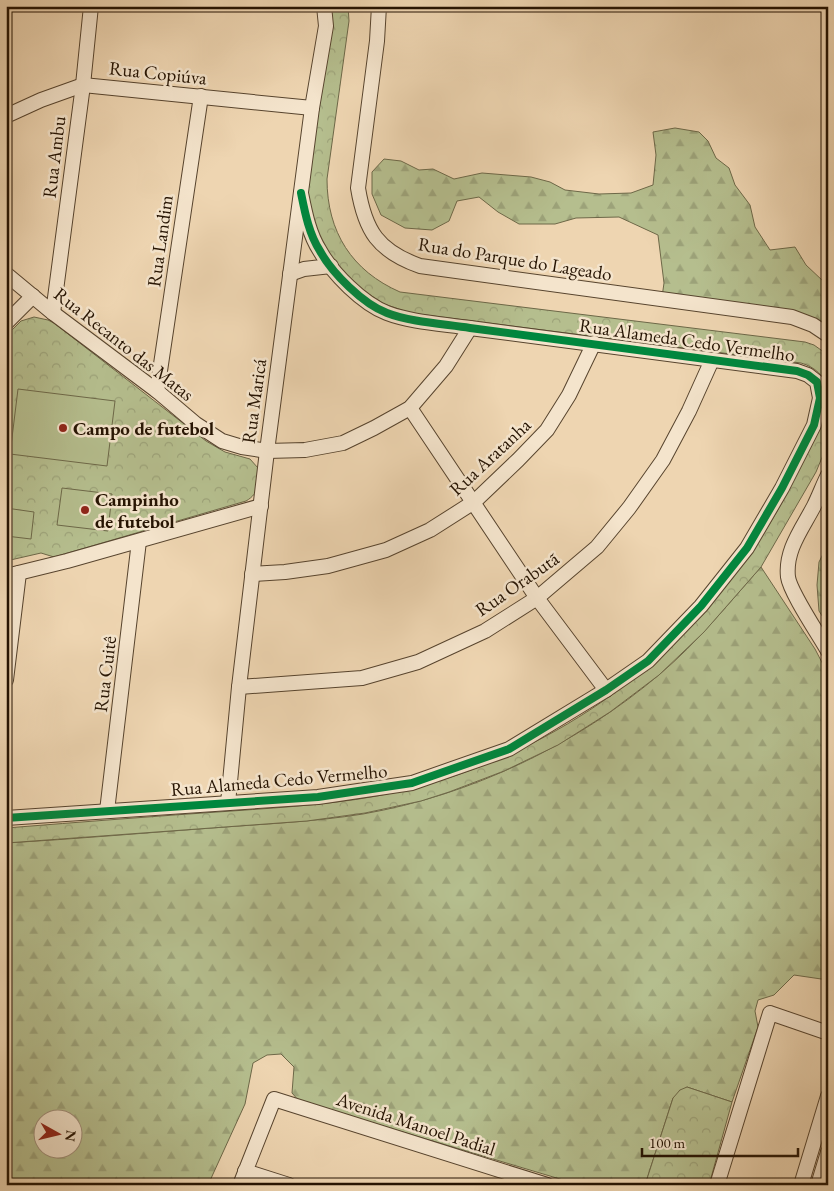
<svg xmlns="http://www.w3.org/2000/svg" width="834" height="1191" viewBox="0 0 834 1191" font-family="'EB Garamond',serif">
	<defs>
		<pattern id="forest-firs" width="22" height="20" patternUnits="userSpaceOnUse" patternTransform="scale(1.25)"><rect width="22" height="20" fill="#b5be8e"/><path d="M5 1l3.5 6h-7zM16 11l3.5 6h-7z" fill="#9ca279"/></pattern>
		<pattern id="park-crowns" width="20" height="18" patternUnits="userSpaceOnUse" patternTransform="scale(1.25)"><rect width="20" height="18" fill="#b5be8e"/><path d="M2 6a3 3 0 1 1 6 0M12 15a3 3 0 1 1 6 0" fill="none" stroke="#9ca279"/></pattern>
	</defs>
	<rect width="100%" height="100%" fill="#eed5b1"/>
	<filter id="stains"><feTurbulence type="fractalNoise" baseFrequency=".004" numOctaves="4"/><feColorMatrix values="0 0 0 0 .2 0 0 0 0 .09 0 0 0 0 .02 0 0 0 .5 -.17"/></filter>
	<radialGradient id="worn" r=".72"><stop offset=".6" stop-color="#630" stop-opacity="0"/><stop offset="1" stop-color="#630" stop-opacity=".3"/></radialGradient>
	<!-- forest -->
	<g fill="url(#forest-firs)" stroke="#6d6848" fill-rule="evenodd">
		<path d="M 675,128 L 699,132 L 708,141 L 716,158 L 729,168 L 735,185 L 750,205 L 755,227 L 770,250 L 795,247 L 806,265 L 823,281 L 828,276 L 828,331 L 662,297 L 664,283 L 658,235 L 619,217 L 576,218 L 555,224 L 519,224 L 498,212 L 479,197 L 457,201 L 449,221 L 432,230 L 405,228 L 381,215 L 372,194 L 372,172 L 384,159 L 401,161 L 419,170 L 433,169 L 454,179 L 482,173 L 531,177 L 550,182 L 565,190 L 599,194 L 631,193 L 653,185 L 656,155 L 653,132 Z"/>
		<path d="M 828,544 L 828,625 L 819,611 L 817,585 L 819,562 Z"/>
		<path d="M 761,567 L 815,649 L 828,674 L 828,980 L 794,975 L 774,995 L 758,1000 L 755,1011 L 758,1027 L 732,1102 L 687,1087 L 673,1098 L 645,1185 L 580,1185 L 299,1101 L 292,1093 L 294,1067 L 281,1054 L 267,1055 L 253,1063 L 245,1104 L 208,1185 L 6,1185 L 6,843 C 75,839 143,833 212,828 C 262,824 313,822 363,814 C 472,795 576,745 660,674 C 698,642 728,604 761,567 ZM 42,1118 L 72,1118 L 72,1148 L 42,1148 Z"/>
	</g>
	<!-- park -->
	<g fill="url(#park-crowns)" stroke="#6d6848">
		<path d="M 330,6 L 348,6 L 349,21 L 327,179 C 327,232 352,271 400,292 L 805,342 L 814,345 L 828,355 L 828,390 C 825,376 815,367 801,363 L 410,313 L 384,304 L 361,289 L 341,271 L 325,249 L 314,226 L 307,187 Z"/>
		<path d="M 34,317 L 48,320 L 54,323 L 206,441 L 225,452 L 250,459 L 258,468 C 258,483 260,493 246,501 L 54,557 L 41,553 L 6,561 L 6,336 L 21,321 Z"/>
		<path d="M 828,401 L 828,443 L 816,472 L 761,567 L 704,632 L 659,675 L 610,712 L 558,745 L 504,771 L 449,792 L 421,801 L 365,813 L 307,821 L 6,843 L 6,828 C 81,822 157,816 232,811 C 287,807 342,804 397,792 C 534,761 659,680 742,565 C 768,530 789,492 807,452 C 815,436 824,419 828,401 Z"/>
		<path d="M 687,1087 L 732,1102 L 709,1185 L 645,1185 L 673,1098 L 680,1090 Z"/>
	</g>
	<!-- pitch -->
	<g fill="#b5be8e" stroke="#6d6848">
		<path d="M 18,389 L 115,401 L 107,466 L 10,454 Z"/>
		<path d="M 62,488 L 112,494 L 108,531 L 57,525 Z"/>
		<path d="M 6,508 L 34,512 L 31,539 L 6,536 Z"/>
	</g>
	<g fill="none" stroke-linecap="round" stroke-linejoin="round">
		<!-- minor casing -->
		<g stroke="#57442e" stroke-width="16">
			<g id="minor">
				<path d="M 379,6 L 377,41 L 358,188 C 365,231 378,251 420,266 L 792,317 L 813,325 L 828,335"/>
				<path d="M 6,116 L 41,100 L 83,85 L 312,108"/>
				<path d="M 6,274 L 53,313 L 157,391 L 196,424 L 222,441 L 242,447 L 267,451 L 305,450 L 343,443 L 374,428 L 410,408 L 446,366 L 470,328"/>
				<path d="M 290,274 L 304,269 L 331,266"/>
				<path d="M 53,313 L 83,85 L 91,6"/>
				<path d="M 6,323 L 33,296"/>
				<path d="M 157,391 L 201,96"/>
				<path d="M 410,408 L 537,598 L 606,690"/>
				<path d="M 828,475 C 823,485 819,496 814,506 C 802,529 785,550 788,577 C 790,592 819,635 828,651"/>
				<path d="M 252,574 L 285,572 L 328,566 L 386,550 L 430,530 L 474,502 L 518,460 L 547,430 L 569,395 L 594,343"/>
				<path d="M 6,576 L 67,561 L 261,506"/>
				<path d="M 6,680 L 19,573"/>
				<path d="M 239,687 L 362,678 L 418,662 L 485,631 L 537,598 L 597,547 L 629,508 L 663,460 L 689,411 L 712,360"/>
				<path d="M 228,803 L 239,687 L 267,451 L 312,108 L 326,26 L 324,6"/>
				<path d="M 107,811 L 139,541"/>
				<path d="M 6,818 L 318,797 L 412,783 L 509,749 L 606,690 L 648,661 L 701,606 L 747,548 L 782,488 L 814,425 L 820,398 L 817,382 L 808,375 L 797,371 L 470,328 C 444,324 410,322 387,313 C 363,304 332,273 320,251 C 309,234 305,213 301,193"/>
				<path d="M 245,1171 L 289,1185"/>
				<path d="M 240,1185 L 274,1099 L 547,1185"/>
				<path d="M 717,1185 L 770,1013 L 828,1033"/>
				<path d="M 801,1185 L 828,1096"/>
				<path d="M 818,1185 L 828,1152"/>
			</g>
		</g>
		<!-- minor -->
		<use href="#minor" stroke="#f4e4cc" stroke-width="14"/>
		<!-- cycleway casing -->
		<g stroke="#f4e4cc" stroke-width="11">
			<path id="cycleway" d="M 6,818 L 318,797 L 412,783 L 509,749 L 606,690 L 648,661 L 701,606 L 747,548 L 782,488 L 814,425 L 820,398 L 817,382 L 808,375 L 797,371 L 470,328 C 444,324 410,322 387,313 C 363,304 332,273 320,251 C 309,234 305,213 301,193"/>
		</g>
		<!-- cycleway -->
		<use href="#cycleway" stroke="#00873e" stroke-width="8"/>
	</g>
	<!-- markers -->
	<g fill="#8f2418" stroke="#f4e4cc" stroke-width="2">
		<circle cx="63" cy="428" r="5"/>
		<circle cx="85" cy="510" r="5"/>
	</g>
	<g text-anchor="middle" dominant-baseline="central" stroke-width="5" stroke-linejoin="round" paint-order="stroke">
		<!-- street labels -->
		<g font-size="19" fill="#251302" stroke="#f4e4cc">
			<text transform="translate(158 73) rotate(6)">Rua Copiúva</text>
			<text transform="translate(54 157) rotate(-83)">Rua Ambu</text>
			<text transform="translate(160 241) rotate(-82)">Rua Landim</text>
			<text transform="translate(515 259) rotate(9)">Rua do Parque do Lageado</text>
			<text transform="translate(687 340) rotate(8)">Rua Alameda Cedo Vermelho</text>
			<text transform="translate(124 344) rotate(38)">Rua Recanto das Matas</text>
			<text transform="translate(254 401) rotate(-82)">Rua Maricá</text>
			<text transform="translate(490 457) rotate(-43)">Rua Aratanha</text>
			<text transform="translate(517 584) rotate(-35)">Rua Orabutã</text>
			<text transform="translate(105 674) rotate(-83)">Rua Cuitê</text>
			<text transform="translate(279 780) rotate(-5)">Rua Alameda Cedo Vermelho</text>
			<text transform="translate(416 1124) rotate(18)">Avenida Manoel Padial</text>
		</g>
		<!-- poi labels -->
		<g font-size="19" font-weight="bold" fill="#251302" stroke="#f4e4cc" text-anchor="start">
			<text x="73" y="428">Campo de futebol</text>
			<text x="95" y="499">Campinho<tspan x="95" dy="22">de futebol</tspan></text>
		</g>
	</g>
	<!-- margin -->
	<rect width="834" height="1191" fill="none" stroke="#eed5b1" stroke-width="25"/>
	<rect x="8" y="8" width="819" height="1176" fill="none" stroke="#251302" stroke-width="2.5"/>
	<rect x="12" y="12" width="809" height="1166" fill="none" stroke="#251302"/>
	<!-- north arrow -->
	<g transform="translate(58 1134) rotate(98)"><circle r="24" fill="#f4e4cc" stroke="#a1907b"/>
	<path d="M0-4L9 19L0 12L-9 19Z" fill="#8f2418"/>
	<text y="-8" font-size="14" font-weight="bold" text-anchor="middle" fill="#251302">N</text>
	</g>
	<!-- scale -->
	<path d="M642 1148v8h156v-8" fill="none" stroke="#251302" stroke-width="2.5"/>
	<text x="649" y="1148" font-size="15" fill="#251302" stroke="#f4e4cc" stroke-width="4" paint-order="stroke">100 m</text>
	<rect width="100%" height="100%" filter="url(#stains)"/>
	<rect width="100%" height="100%" fill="url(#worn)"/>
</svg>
